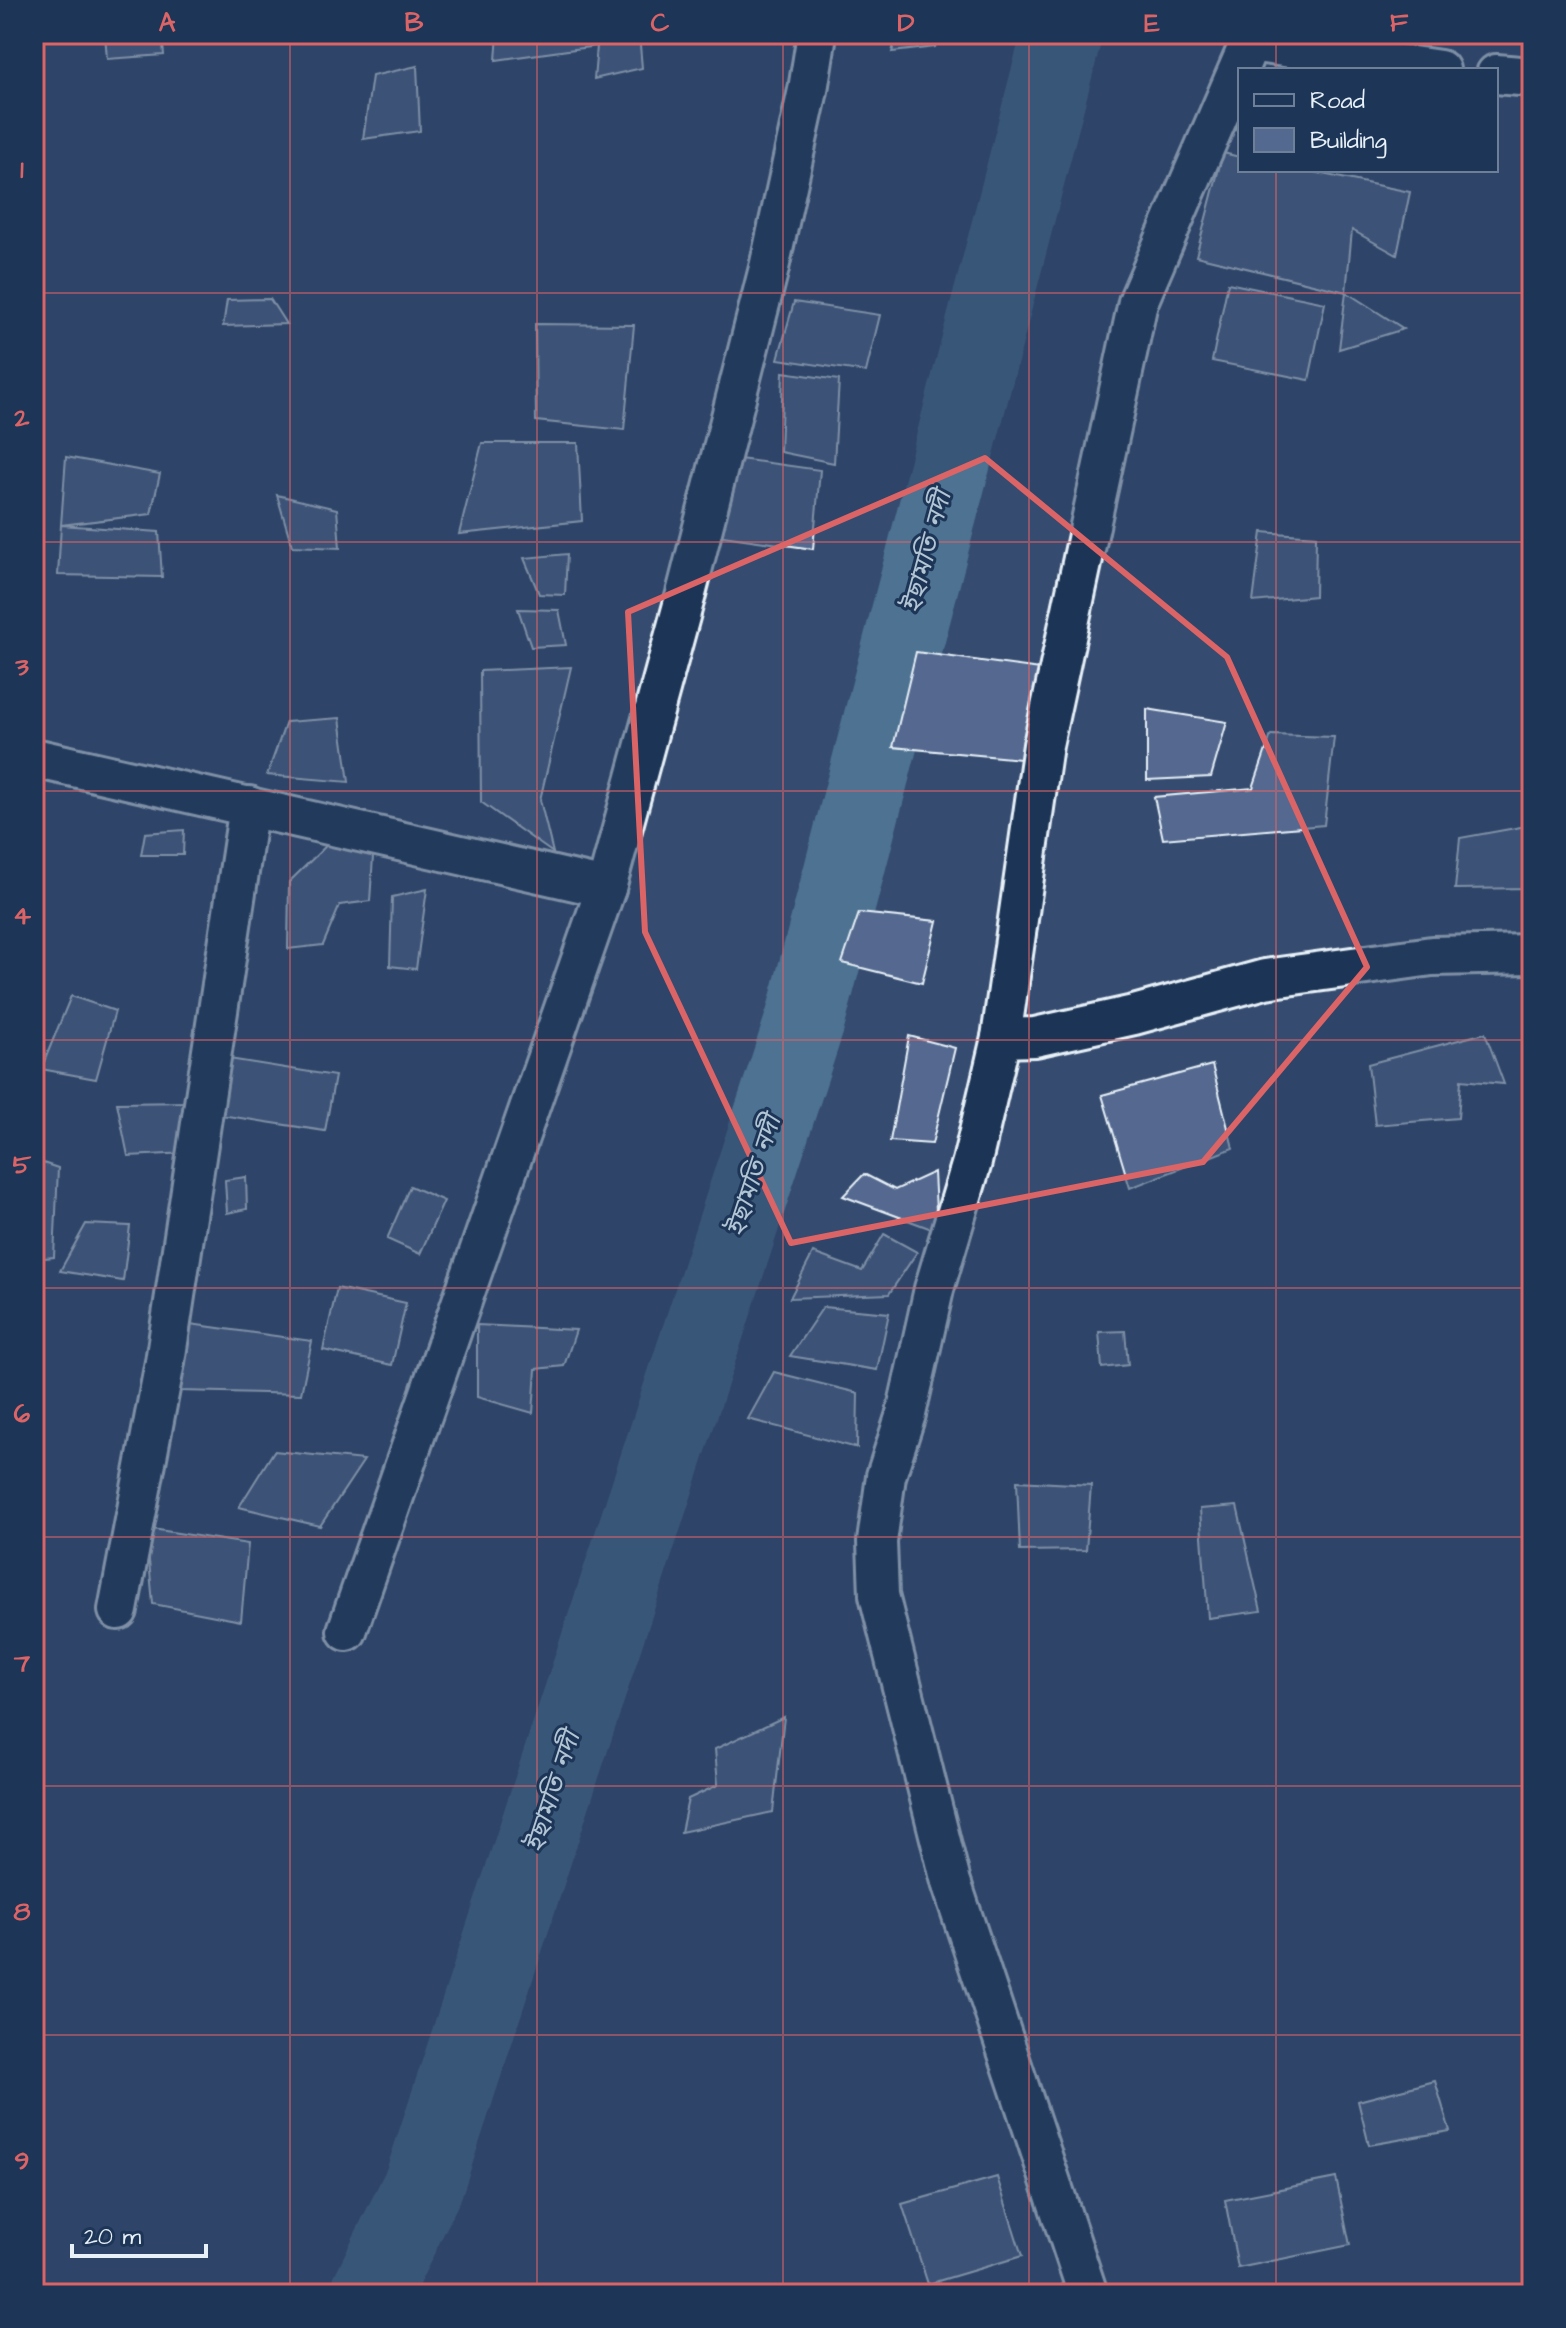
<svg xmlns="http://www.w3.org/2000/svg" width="1566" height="2328" viewBox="0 0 1566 2328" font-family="'Architects Daughter','Noto Sans Bengali',sans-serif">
	<rect width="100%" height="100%" fill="#283f62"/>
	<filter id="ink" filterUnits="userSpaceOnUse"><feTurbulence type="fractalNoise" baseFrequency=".0125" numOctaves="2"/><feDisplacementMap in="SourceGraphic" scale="16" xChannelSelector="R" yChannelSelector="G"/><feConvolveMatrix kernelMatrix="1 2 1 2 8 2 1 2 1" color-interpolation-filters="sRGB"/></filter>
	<g filter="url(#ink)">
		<!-- built -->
		<path fill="#354c70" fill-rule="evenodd" d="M 34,34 L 1532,34 L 1532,2294 L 34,2294 ZM 1240,70 L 1496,70 L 1496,170 L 1240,170 Z"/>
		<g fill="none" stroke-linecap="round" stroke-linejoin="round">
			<!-- river -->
			<path stroke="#4e7292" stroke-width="80" d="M 370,2294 L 424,2183 L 805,1021 L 1062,34"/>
		</g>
		<!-- building -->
		<g fill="#546990" stroke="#e8f1f8" stroke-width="2">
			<path d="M 105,34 L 162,34 L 164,55 L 107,59 Z"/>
			<path d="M 189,34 L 287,34 L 287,36 L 189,41 Z"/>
			<path d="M 498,34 L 639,34 L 642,68 L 594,79 L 597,46 L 496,60 Z"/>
			<path d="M 897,34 L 940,34 L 935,47 L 892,52 Z"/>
			<path d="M 417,66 L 420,131 L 363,139 L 372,76 Z"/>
			<path d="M 1223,153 L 1240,157 L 1240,170 L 1303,170 L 1410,192 L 1397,255 L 1352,230 L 1346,292 L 1196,256 Z"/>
			<path d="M 1228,283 L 1325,303 L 1309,380 L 1212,361 Z"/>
			<path d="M 1346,292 L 1404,329 L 1339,349 Z"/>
			<path d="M 270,299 L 286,324 L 223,326 L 227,300 Z"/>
			<path d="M 794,302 L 880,315 L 866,372 L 778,359 Z"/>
			<path d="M 535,324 L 634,325 L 624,430 L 536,421 Z"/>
			<path d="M 783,372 L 839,380 L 834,463 L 780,452 Z"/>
			<path d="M 482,443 L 578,443 L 582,521 L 459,534 Z"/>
			<path d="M 66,457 L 160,474 L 151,514 L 61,525 Z"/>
			<path d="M 732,458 L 820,470 L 813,549 L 716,535 Z"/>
			<path d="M 277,495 L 337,509 L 340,548 L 292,546 Z"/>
			<path d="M 61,525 L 159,532 L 162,577 L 58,575 Z"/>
			<path d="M 1262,532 L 1316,536 L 1315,596 L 1253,602 Z"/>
			<path d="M 567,554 L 565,595 L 539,594 L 524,558 Z"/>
			<path d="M 518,609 L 559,610 L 566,645 L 531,647 Z"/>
			<path d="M 916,652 L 1048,670 L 1032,760 L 893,747 Z"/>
			<path d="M 571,667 L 540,800 L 553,853 L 481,802 L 480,671 Z"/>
			<path d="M 1147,709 L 1227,722 L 1211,777 L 1147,780 Z"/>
			<path d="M 340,718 L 349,782 L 267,775 L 286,722 Z"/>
			<path d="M 1271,735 L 1334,737 L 1324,825 L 1163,839 L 1154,797 L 1253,788 Z"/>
			<path d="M 1532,825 L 1532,888 L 1455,889 L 1460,838 Z"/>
			<path d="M 184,830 L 183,855 L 141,855 L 145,833 Z"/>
			<path d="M 334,838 L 374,842 L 370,901 L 340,905 L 323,945 L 288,949 L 289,882 Z"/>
			<path d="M 427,889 L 416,969 L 390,966 L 392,897 Z"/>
			<path d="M 859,913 L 937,921 L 922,983 L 842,963 Z"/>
			<path d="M 71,996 L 115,1011 L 96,1079 L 41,1069 Z"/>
			<path d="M 1485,1033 L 1504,1084 L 1461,1080 L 1458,1118 L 1375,1125 L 1368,1064 Z"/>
			<path d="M 909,1036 L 955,1048 L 932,1144 L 890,1141 Z"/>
			<path d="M 223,1058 L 335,1076 L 325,1131 L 214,1114 Z"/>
			<path d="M 1212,1065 L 1233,1148 L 1130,1188 L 1102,1095 Z"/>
			<path d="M 191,1102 L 188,1153 L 128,1156 L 117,1103 Z"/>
			<path d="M 34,1160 L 58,1168 L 54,1257 L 34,1259 Z"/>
			<path d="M 934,1172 L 937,1231 L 843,1196 L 864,1174 L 895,1190 Z"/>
			<path d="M 246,1177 L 247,1209 L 227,1213 L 225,1180 Z"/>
			<path d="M 410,1186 L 444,1201 L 420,1254 L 387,1239 Z"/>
			<path d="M 86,1224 L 130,1226 L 123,1281 L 60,1271 Z"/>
			<path d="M 884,1234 L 917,1252 L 889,1294 L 790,1298 L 813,1253 L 862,1271 Z"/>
			<path d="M 337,1288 L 406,1303 L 392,1365 L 323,1350 Z"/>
			<path d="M 823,1307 L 889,1313 L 877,1370 L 790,1356 Z"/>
			<path d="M 190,1324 L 312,1341 L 301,1394 L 180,1391 Z"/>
			<path d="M 477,1325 L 576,1330 L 564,1366 L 536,1369 L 533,1413 L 477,1397 Z"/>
			<path d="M 1125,1331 L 1128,1365 L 1102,1368 L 1099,1332 Z"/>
			<path d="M 774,1372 L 858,1393 L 857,1448 L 748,1419 Z"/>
			<path d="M 274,1451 L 364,1460 L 320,1526 L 239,1507 Z"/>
			<path d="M 1017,1481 L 1091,1485 L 1086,1550 L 1020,1551 Z"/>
			<path d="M 1237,1506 L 1261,1611 L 1208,1618 L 1200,1509 Z"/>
			<path d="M 146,1528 L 248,1544 L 241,1621 L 153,1604 Z"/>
			<path d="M 784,1717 L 773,1812 L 681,1832 L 688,1799 L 718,1785 L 715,1749 Z"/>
			<path d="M 1435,2081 L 1450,2131 L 1369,2145 L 1358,2101 Z"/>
			<path d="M 997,2177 L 1022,2256 L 928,2284 L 902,2204 Z"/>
			<path d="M 1336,2178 L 1350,2245 L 1238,2268 L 1225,2200 Z"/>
		</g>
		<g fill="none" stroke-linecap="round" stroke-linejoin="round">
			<!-- minor casing -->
			<g stroke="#e8f1f8" stroke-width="44">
				<g id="minor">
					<path d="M 1250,42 L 1440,70"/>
					<path d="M 1496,74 L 1532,77"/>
					<path d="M 34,758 L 606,888"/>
					<path d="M 1001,1038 L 1035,1037 L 1134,1015 L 1265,979 L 1432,956 L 1532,954"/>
					<path d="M 118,1610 L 165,1362 L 249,806"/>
					<path d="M 347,1631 L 606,888 L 686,594 L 769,268 L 808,90 L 817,34"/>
					<path d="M 1088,2294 L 951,1882 L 879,1595 L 877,1542 L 886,1476 L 906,1414 L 934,1289 L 972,1162 L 1001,1038 L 1043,745 L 1138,302 L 1250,42 L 1252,34"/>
				</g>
			</g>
			<!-- minor -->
			<use href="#minor" stroke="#1d3557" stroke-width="38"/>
		</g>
	</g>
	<!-- marked area -->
	<path d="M0 0H1566V2328H0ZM 985,458 L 1227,657 L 1367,967 L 1203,1162 L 791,1243 L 645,932 L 628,612 Z" fill="#283f62" fill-opacity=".55" fill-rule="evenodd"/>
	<path fill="none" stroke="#db6466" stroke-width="6" stroke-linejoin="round" d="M 985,458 L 1227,657 L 1367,967 L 1203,1162 L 791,1243 L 645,932 L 628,612 Z"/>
	<!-- grid -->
	<path fill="none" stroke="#db6466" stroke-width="2" stroke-opacity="0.55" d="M 290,34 L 290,2294M 537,34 L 537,2294M 783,34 L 783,2294M 1029,34 L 1029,2294M 1276,34 L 1276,70M 1276,170 L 1276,2294M 34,293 L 1532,293M 34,542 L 1532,542M 34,791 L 1532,791M 34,1040 L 1532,1040M 34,1288 L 1532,1288M 34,1537 L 1532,1537M 34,1786 L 1532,1786M 34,2035 L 1532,2035"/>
	<g text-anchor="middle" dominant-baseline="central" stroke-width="6" stroke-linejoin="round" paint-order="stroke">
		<!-- water labels -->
		<g font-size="26" font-style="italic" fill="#b2c5d4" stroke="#1d3557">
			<text transform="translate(927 552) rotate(-75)">ইছামতি নদী</text>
			<text transform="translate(754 1176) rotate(-72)">ইছামতি নদী</text>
			<text transform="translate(553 1792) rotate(-72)">ইছামতি নদী</text>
		</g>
	</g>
	<!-- margin -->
	<rect width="1566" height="2328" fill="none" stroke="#1d3557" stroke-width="88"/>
	<!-- legend -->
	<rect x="1238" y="68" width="260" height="104" fill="#1d3557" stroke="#6e8097" stroke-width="2"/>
	<rect x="1254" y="94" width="40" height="12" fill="#1d3557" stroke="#6e8097" stroke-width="2"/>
	<text x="1310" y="108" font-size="24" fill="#e8f1f8">Road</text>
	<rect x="1254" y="128" width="40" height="24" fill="#546990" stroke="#6e8097" stroke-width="2"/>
	<text x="1310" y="148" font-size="24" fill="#e8f1f8">Building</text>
	<!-- scale -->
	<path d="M72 2244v12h134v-12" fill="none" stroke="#e8f1f8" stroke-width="4"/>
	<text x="84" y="2244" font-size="24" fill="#e8f1f8" stroke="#1d3557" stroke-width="6" paint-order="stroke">20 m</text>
	<rect x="44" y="44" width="1478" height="2240" fill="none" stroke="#db6466" stroke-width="3"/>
	<g font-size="26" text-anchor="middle" font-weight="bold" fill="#db6466">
		<text x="167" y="31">A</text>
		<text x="414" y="31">B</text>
		<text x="660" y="31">C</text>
		<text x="906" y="31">D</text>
		<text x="1152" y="31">E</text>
		<text x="1399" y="31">F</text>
		<text x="22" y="178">1</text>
		<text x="22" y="426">2</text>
		<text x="22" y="675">3</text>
		<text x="22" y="924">4</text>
		<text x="22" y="1173">5</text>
		<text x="22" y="1422">6</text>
		<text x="22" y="1671">7</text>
		<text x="22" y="1920">8</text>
		<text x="22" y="2169">9</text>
	</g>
</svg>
